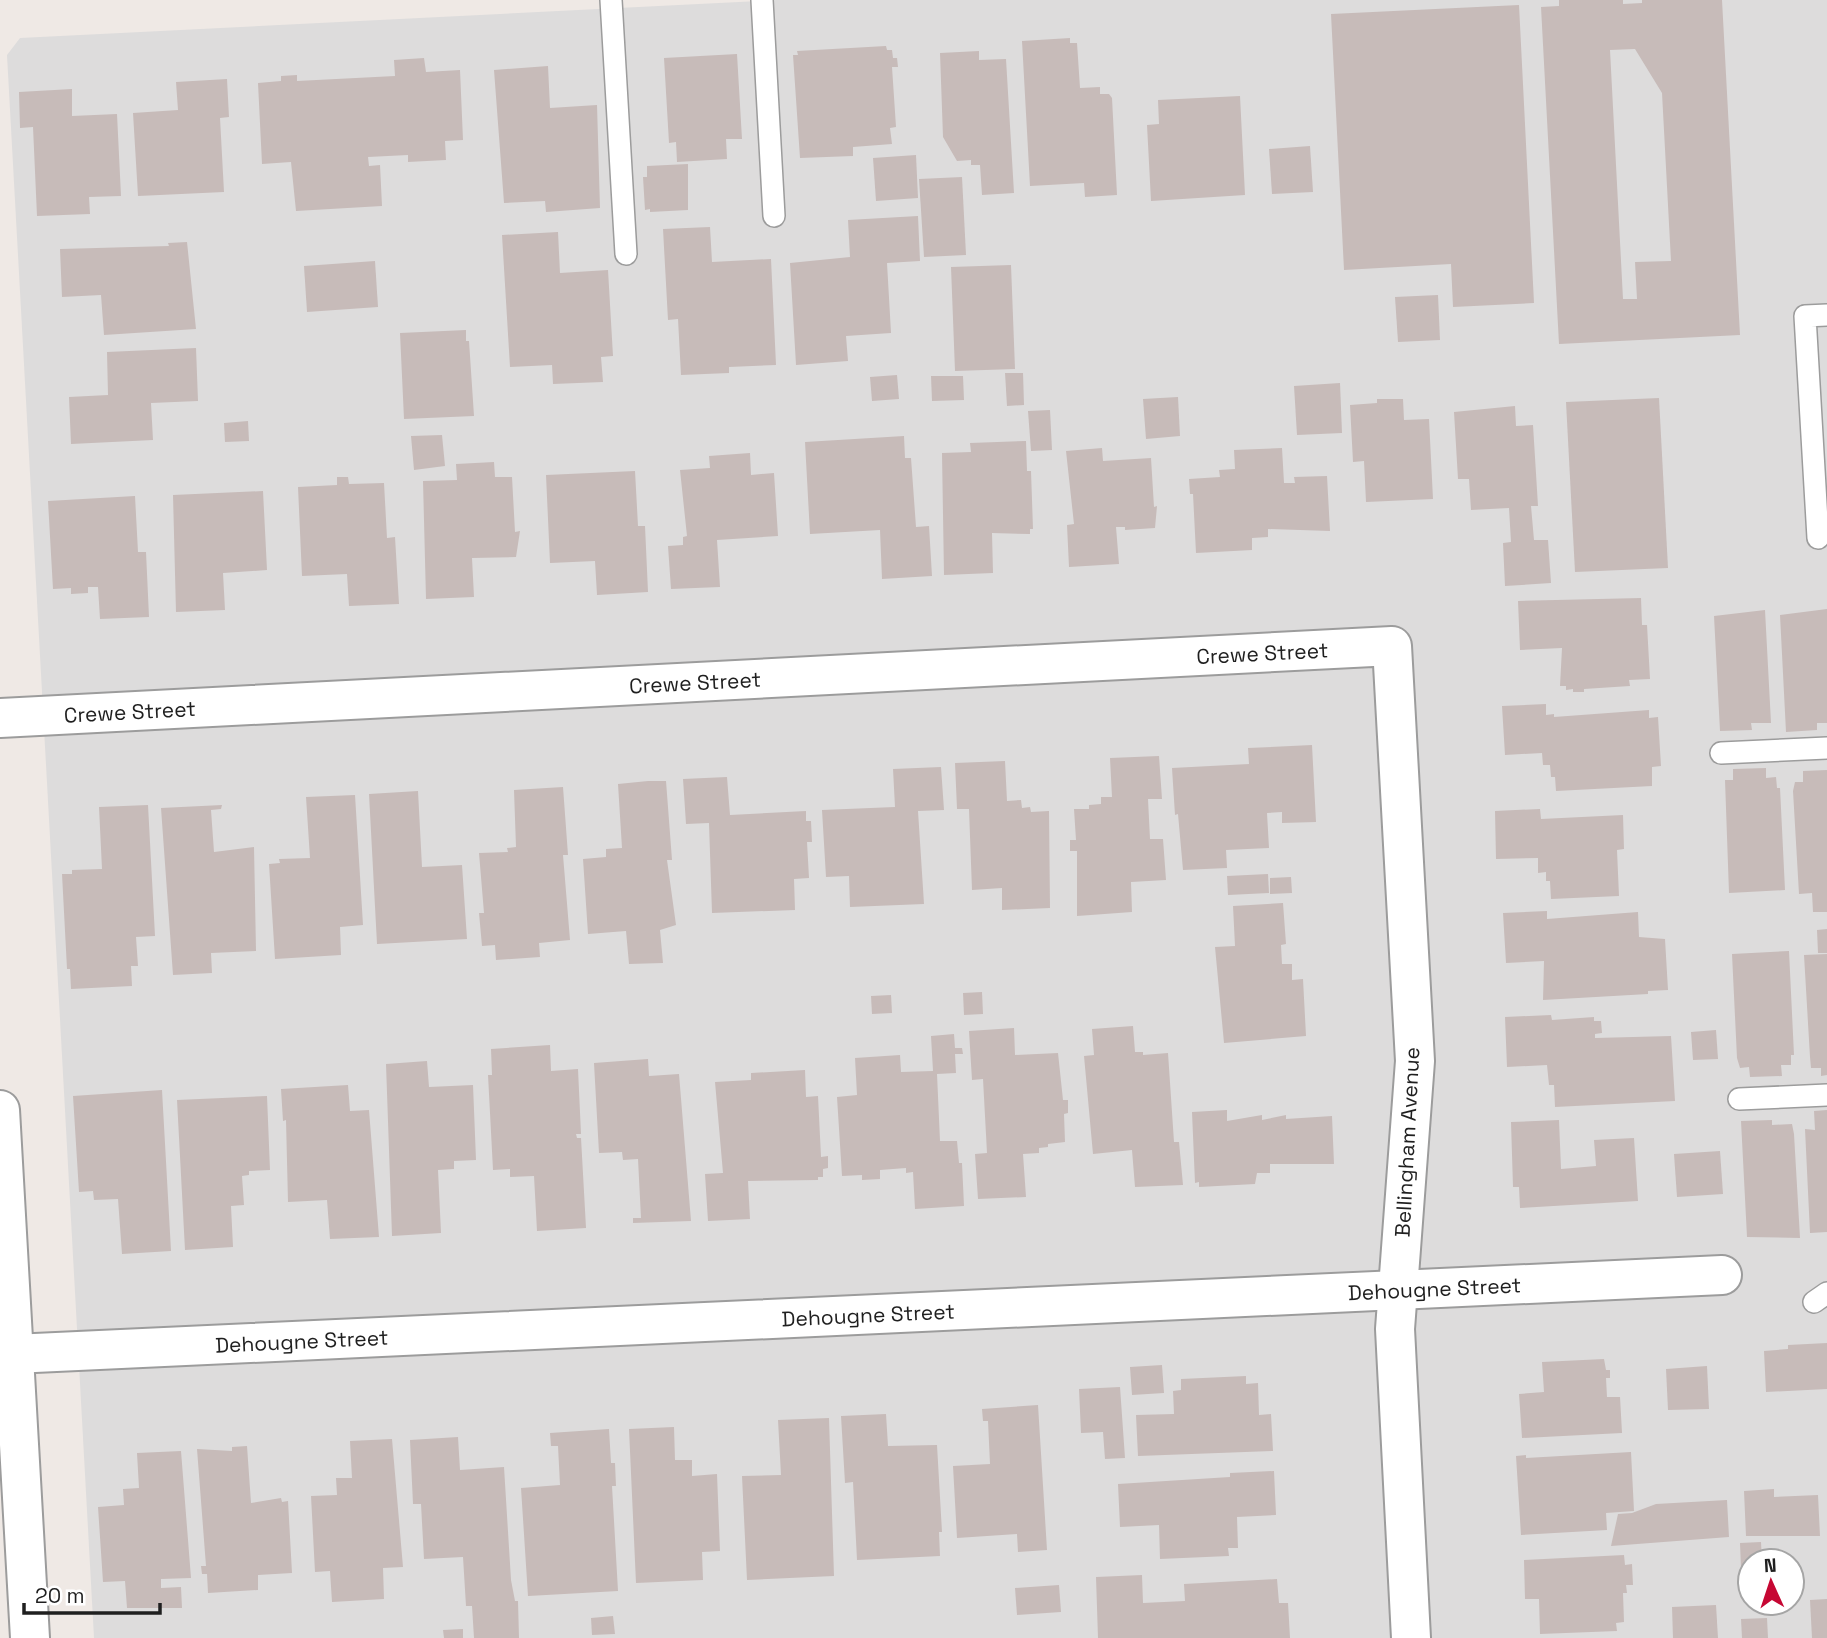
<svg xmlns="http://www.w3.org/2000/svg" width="1827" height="1638" viewBox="0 0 1827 1638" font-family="'Space Grotesk',sans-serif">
	<rect width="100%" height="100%" fill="#efe9e5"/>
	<!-- residential -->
	<path fill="#dddcdc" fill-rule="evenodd" d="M 777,0 L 1827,0 L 1827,1638 L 94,1638 L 7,55 L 20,38 ZM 1750,1561 L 1792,1561 L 1792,1603 L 1750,1603 Z"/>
	<!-- building -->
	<g fill="#c7bbb9" fill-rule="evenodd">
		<path d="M 1559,0 L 1623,0 L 1623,4 L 1642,3 L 1642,0 L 1722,0 L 1740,335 L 1559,344 L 1541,7 L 1559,6 ZM 1635,49 L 1662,93 L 1671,261 L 1635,262 L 1637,299 L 1623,299 L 1610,50 Z"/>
		<path d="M 1519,5 L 1534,303 L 1453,307 L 1451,264 L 1344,270 L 1331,14 Z"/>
		<path d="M 1070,38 L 1070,43 L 1077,43 L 1080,88 L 1100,87 L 1100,94 L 1109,94 L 1112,98 L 1117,195 L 1085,197 L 1084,183 L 1030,186 L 1022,41 Z"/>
		<path d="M 886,46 L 887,50 L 892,50 L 893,58 L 897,58 L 898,67 L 892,67 L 896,127 L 890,128 L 892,144 L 853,147 L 853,156 L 800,158 L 793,55 L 798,55 L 797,51 Z"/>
		<path d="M 979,51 L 979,60 L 1006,59 L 1014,193 L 982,195 L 980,165 L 971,165 L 971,160 L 957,161 L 943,137 L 940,53 Z"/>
		<path d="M 737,54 L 742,139 L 726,139 L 727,159 L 677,162 L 676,142 L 669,143 L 664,58 Z"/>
		<path d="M 424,58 L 426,72 L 460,70 L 463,140 L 445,141 L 446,160 L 408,162 L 408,155 L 368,157 L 369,166 L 380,165 L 382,206 L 296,211 L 291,162 L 262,164 L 258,83 L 281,81 L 281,76 L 297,75 L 297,81 L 395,76 L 394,60 Z"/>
		<path d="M 548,66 L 550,108 L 597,105 L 600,208 L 546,212 L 545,201 L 504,203 L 494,70 Z"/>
		<path d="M 227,79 L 229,117 L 220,118 L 224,192 L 138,196 L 133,113 L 178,110 L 176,82 Z"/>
		<path d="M 72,89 L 72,116 L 117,114 L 121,196 L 89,197 L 90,214 L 37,216 L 33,127 L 20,128 L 19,92 Z"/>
		<path d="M 1240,96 L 1245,195 L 1151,201 L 1147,125 L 1159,124 L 1158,100 Z"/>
		<path d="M 1310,146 L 1313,192 L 1272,194 L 1269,149 Z"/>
		<path d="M 916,155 L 918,198 L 876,201 L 873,158 Z"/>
		<path d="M 688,164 L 688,210 L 650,212 L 650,209 L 645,210 L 643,177 L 647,177 L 647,166 Z"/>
		<path d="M 962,177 L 966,255 L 924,257 L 919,179 Z"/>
		<path d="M 918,216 L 920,261 L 887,263 L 891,333 L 846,336 L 848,361 L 796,365 L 790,263 L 850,257 L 848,220 Z"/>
		<path d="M 710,227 L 712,262 L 771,259 L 776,365 L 729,367 L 729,373 L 681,375 L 678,319 L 668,320 L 663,229 Z"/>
		<path d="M 558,232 L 560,273 L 608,270 L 613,356 L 601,357 L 603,382 L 553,384 L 552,365 L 510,367 L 502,235 Z"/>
		<path d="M 187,242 L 196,329 L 104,335 L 101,295 L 62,297 L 60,249 L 169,246 L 168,243 Z"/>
		<path d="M 375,261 L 378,307 L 307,312 L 304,266 Z"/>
		<path d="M 1011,265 L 1015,369 L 955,371 L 951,267 Z"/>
		<path d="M 1438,295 L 1440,340 L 1398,342 L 1395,297 Z"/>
		<path d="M 466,330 L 466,341 L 469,341 L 474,416 L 404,419 L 400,333 Z"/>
		<path d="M 196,348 L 198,401 L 151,403 L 153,440 L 71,444 L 69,397 L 108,395 L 107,352 Z"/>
		<path d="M 1005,373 L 1023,373 L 1024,405 L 1007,406 Z"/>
		<path d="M 897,375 L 899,399 L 872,401 L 870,377 Z"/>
		<path d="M 931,376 L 963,376 L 964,400 L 932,401 Z"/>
		<path d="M 1340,383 L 1342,433 L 1297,435 L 1294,386 Z"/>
		<path d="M 1178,397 L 1180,436 L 1146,439 L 1143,399 Z"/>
		<path d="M 1659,398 L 1668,568 L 1575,572 L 1566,402 Z"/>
		<path d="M 1377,399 L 1403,399 L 1404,420 L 1429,419 L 1433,499 L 1366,502 L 1364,461 L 1353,462 L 1350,405 L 1377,403 Z"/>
		<path d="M 1515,406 L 1516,426 L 1533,425 L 1538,506 L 1531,506 L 1534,540 L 1548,540 L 1551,583 L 1505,586 L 1503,543 L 1511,542 L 1509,508 L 1471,510 L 1469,479 L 1458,479 L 1454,412 Z"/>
		<path d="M 1050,410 L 1052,450 L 1031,451 L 1028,411 Z"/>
		<path d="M 248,421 L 249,441 L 225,442 L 224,423 Z"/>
		<path d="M 442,435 L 445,466 L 414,470 L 411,436 Z"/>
		<path d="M 904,436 L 905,458 L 911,458 L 916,527 L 929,526 L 932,576 L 882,579 L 880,530 L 810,534 L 805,442 Z"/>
		<path d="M 1026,441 L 1027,471 L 1031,471 L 1033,529 L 1030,529 L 1030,534 L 992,533 L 993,573 L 944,575 L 942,453 L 971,452 L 970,443 Z"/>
		<path d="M 1102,448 L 1103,461 L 1151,458 L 1154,507 L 1157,506 L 1155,528 L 1125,530 L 1125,527 L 1116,527 L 1119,564 L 1069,567 L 1067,525 L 1074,524 L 1066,451 Z"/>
		<path d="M 1282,448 L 1284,483 L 1295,483 L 1294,477 L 1327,476 L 1330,531 L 1268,529 L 1268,537 L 1252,538 L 1252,550 L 1196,553 L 1193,494 L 1190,494 L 1189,479 L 1220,477 L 1219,470 L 1235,469 L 1234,450 Z"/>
		<path d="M 750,453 L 751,475 L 774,473 L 778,536 L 717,540 L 720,587 L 671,589 L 668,546 L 683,545 L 683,537 L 687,536 L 680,470 L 710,468 L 709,456 Z"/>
		<path d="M 494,462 L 495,477 L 512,477 L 515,532 L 520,531 L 516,557 L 472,558 L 474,597 L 426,599 L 423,481 L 457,480 L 456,464 Z"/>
		<path d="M 635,471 L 638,526 L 645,526 L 648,592 L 597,595 L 595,561 L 550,563 L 546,475 Z"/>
		<path d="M 337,477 L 348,477 L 349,484 L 384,483 L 387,538 L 395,537 L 399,604 L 349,606 L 347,574 L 302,576 L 298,487 L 337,485 Z"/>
		<path d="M 263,491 L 267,570 L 223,573 L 225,610 L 176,612 L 173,495 Z"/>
		<path d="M 135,496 L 138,552 L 146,552 L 149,617 L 100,619 L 98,587 L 88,587 L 88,593 L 71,594 L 71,588 L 53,589 L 48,501 Z"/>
		<path d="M 1641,598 L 1642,625 L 1647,625 L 1650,679 L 1629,680 L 1630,686 L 1584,689 L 1584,692 L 1573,692 L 1573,689 L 1566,690 L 1566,686 L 1560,686 L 1562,648 L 1520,650 L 1518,601 Z"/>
		<path d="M 1827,609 L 1827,723 L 1817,723 L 1817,730 L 1786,732 L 1780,615 Z"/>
		<path d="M 1765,610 L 1771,723 L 1751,723 L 1752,730 L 1720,731 L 1714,616 Z"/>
		<path d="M 1546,704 L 1546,715 L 1554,714 L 1554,717 L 1649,710 L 1649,718 L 1658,717 L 1661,766 L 1652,767 L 1652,786 L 1556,791 L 1555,777 L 1551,777 L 1550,765 L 1543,765 L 1542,753 L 1505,755 L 1502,706 Z"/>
		<path d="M 1312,745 L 1316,822 L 1282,823 L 1282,812 L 1267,813 L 1269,848 L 1226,850 L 1227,868 L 1183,870 L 1178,814 L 1175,815 L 1172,768 L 1249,764 L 1248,748 Z"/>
		<path d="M 1159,756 L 1162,799 L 1148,799 L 1150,839 L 1163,839 L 1166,880 L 1131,882 L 1132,912 L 1077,916 L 1077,851 L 1070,851 L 1070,840 L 1076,840 L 1074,809 L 1089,809 L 1089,805 L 1101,804 L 1101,797 L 1112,797 L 1110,758 Z"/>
		<path d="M 1005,761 L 1007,801 L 1021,800 L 1022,808 L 1030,807 L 1031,812 L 1049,811 L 1050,908 L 1002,910 L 1002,888 L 972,890 L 969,809 L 957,809 L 955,763 Z"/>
		<path d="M 941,767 L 944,810 L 918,811 L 924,904 L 850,907 L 849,876 L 826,877 L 822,810 L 895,807 L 893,769 Z"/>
		<path d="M 1766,768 L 1766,778 L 1776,777 L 1777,788 L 1780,788 L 1785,890 L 1729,893 L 1725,780 L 1733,780 L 1733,769 Z"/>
		<path d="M 1827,770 L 1827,912 L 1813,912 L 1812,893 L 1799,894 L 1793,791 L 1795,782 L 1803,782 L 1803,771 Z"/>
		<path d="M 727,777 L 730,815 L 806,811 L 806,821 L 811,821 L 812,842 L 807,842 L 809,878 L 794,879 L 795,910 L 712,913 L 709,823 L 686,824 L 683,779 Z"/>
		<path d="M 648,781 L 666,781 L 672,860 L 667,860 L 676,925 L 660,930 L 663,963 L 629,964 L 626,931 L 588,934 L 583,859 L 606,857 L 606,849 L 622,848 L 618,784 Z"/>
		<path d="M 563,787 L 568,855 L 563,855 L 570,940 L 539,943 L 540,957 L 496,960 L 495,945 L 482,946 L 479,913 L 484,913 L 479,853 L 508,852 L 507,848 L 516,847 L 514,790 Z"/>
		<path d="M 418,791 L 422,867 L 462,865 L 467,939 L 377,944 L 369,794 Z"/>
		<path d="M 355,795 L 363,925 L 340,927 L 341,955 L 275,959 L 269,864 L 280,863 L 279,859 L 310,858 L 306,797 Z"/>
		<path d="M 148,805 L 155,936 L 136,937 L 138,966 L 131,966 L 132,986 L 71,989 L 70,969 L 67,969 L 62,874 L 72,874 L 72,870 L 102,869 L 99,807 Z"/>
		<path d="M 222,805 L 221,809 L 211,810 L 214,852 L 254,847 L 256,951 L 211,953 L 212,973 L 173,975 L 161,808 Z"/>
		<path d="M 1540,809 L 1541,819 L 1623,815 L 1624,849 L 1617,850 L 1619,896 L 1551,899 L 1550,881 L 1546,881 L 1546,872 L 1538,873 L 1538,858 L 1496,859 L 1495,811 Z"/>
		<path d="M 1268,874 L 1269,893 L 1228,895 L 1227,876 Z"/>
		<path d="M 1291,877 L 1292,893 L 1270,894 L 1270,878 Z"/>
		<path d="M 1283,903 L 1286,944 L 1281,945 L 1282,964 L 1292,964 L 1292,980 L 1303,979 L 1306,1036 L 1224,1043 L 1215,947 L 1235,946 L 1233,906 Z"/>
		<path d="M 1547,911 L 1547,919 L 1638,912 L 1639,937 L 1665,939 L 1668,990 L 1648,991 L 1648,994 L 1543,1000 L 1544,961 L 1506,963 L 1503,913 Z"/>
		<path d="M 1827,929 L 1827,953 L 1818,953 L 1817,930 Z"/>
		<path d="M 1789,951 L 1794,1055 L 1791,1055 L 1791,1065 L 1781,1065 L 1782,1076 L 1750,1077 L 1749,1067 L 1740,1068 L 1737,1058 L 1732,954 Z"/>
		<path d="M 1827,954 L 1827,1075 L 1821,1076 L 1821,1068 L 1811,1068 L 1810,1057 L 1804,955 Z"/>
		<path d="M 982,992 L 983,1014 L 964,1015 L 963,993 Z"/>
		<path d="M 891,995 L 892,1013 L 872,1014 L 871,996 Z"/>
		<path d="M 1551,1015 L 1552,1020 L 1594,1017 L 1594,1021 L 1601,1021 L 1602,1033 L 1595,1034 L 1595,1038 L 1671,1036 L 1675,1101 L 1555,1107 L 1554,1085 L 1549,1085 L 1547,1065 L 1507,1067 L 1505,1017 Z"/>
		<path d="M 1133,1026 L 1135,1052 L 1143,1052 L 1143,1055 L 1168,1053 L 1174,1142 L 1179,1142 L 1183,1185 L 1135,1187 L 1132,1150 L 1093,1154 L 1084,1056 L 1094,1055 L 1092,1029 Z"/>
		<path d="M 1014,1028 L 1015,1055 L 1058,1053 L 1063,1100 L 1068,1100 L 1068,1113 L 1064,1114 L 1065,1142 L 1048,1144 L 1048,1147 L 1039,1148 L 1039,1153 L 1023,1154 L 1026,1197 L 978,1199 L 975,1154 L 987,1153 L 983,1079 L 972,1080 L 969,1031 Z"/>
		<path d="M 1716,1030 L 1718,1059 L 1693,1060 L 1691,1032 Z"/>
		<path d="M 954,1034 L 955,1048 L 962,1048 L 963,1054 L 955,1054 L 956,1073 L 937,1074 L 940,1141 L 957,1141 L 959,1163 L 962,1163 L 964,1206 L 915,1209 L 913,1172 L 906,1173 L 906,1168 L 880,1170 L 880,1179 L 862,1180 L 862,1175 L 842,1176 L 837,1097 L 857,1095 L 855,1058 L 900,1055 L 901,1072 L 933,1071 L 931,1036 Z"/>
		<path d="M 550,1045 L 551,1071 L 578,1069 L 581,1134 L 576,1134 L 577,1138 L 581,1138 L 586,1228 L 537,1231 L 534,1176 L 510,1177 L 510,1169 L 493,1170 L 488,1075 L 492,1075 L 491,1049 Z"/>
		<path d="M 648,1059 L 649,1076 L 679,1074 L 691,1221 L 633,1223 L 633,1218 L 641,1218 L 638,1159 L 623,1160 L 622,1152 L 599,1153 L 594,1063 Z"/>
		<path d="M 427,1061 L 429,1087 L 473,1085 L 476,1160 L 454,1161 L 454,1169 L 438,1170 L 441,1233 L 392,1236 L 386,1064 Z"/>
		<path d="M 805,1070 L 806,1097 L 818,1096 L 821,1157 L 828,1156 L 828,1168 L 823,1169 L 823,1177 L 818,1177 L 818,1180 L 748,1181 L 750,1219 L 708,1221 L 705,1174 L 723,1173 L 715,1082 L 751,1080 L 751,1073 Z"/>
		<path d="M 348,1085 L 350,1111 L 369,1110 L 379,1237 L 330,1239 L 327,1200 L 288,1202 L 286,1120 L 283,1121 L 281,1089 Z"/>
		<path d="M 162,1090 L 171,1251 L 122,1254 L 118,1199 L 94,1200 L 93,1191 L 79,1192 L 73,1096 Z"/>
		<path d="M 267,1096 L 270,1170 L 249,1171 L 249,1175 L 242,1176 L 244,1205 L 231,1206 L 233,1247 L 185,1250 L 177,1100 Z"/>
		<path d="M 1227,1110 L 1227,1121 L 1262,1115 L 1262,1120 L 1286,1115 L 1286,1119 L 1332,1116 L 1334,1164 L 1270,1164 L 1270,1173 L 1257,1173 L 1255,1184 L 1199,1187 L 1199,1182 L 1195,1183 L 1192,1112 Z"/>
		<path d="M 1827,1110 L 1827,1232 L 1810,1233 L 1805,1129 L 1815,1130 L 1814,1111 Z"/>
		<path d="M 1559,1120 L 1561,1169 L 1596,1166 L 1594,1140 L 1634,1138 L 1638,1201 L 1520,1208 L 1519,1187 L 1513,1187 L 1511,1122 Z"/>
		<path d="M 1772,1120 L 1772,1125 L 1792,1124 L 1794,1134 L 1800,1238 L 1747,1237 L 1741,1121 Z"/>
		<path d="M 1720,1151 L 1723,1194 L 1677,1197 L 1674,1154 Z"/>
		<path d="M 1827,1343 L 1827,1389 L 1766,1392 L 1764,1351 L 1788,1349 L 1788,1345 Z"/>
		<path d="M 1604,1359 L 1606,1370 L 1610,1370 L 1610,1378 L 1606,1378 L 1607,1397 L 1620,1397 L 1622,1433 L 1522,1438 L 1519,1394 L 1544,1392 L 1542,1362 Z"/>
		<path d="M 1162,1365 L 1164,1393 L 1132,1395 L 1130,1367 Z"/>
		<path d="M 1707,1366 L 1709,1409 L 1668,1410 L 1666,1369 Z"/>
		<path d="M 1246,1376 L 1246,1384 L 1258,1383 L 1259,1415 L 1271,1414 L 1273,1451 L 1138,1456 L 1136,1415 L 1174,1414 L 1173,1391 L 1181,1390 L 1181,1379 Z"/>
		<path d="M 1120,1387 L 1125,1458 L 1105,1459 L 1103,1432 L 1081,1433 L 1079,1389 Z"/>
		<path d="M 1038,1405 L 1047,1550 L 1018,1552 L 1017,1534 L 957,1538 L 953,1466 L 990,1464 L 988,1421 L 983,1421 L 982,1409 Z"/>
		<path d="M 886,1414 L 888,1446 L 937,1445 L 942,1532 L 939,1532 L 940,1556 L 857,1560 L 853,1482 L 845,1483 L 841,1416 Z"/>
		<path d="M 829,1418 L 834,1576 L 747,1580 L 742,1476 L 781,1475 L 778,1420 Z"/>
		<path d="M 674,1427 L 675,1460 L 692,1460 L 692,1476 L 717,1474 L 720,1551 L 702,1552 L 703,1580 L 636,1583 L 629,1429 Z"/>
		<path d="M 609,1429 L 611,1463 L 615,1463 L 616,1486 L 612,1486 L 618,1591 L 528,1596 L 521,1488 L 560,1485 L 558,1446 L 551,1446 L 550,1433 Z"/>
		<path d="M 458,1437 L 460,1470 L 504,1467 L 511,1580 L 515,1601 L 518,1601 L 519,1638 L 474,1638 L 472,1606 L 466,1606 L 463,1557 L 424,1559 L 421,1504 L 413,1504 L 410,1440 Z"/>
		<path d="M 392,1439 L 403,1567 L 383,1568 L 384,1599 L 332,1602 L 330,1571 L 315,1572 L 311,1496 L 337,1495 L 336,1478 L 352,1478 L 350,1441 Z"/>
		<path d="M 247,1446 L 251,1503 L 281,1498 L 282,1502 L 288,1501 L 292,1573 L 258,1575 L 258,1590 L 208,1593 L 207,1574 L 202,1574 L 201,1566 L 206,1566 L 197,1449 L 232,1451 L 232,1447 Z"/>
		<path d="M 181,1451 L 191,1578 L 161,1579 L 161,1588 L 181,1587 L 182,1608 L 127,1608 L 125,1581 L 103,1582 L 98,1507 L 124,1505 L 123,1489 L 139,1488 L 137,1453 Z"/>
		<path d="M 1631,1452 L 1634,1511 L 1606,1513 L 1607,1530 L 1521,1535 L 1516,1456 L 1526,1455 L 1526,1458 Z"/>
		<path d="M 1274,1471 L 1276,1515 L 1237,1517 L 1238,1548 L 1228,1548 L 1229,1556 L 1160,1559 L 1159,1525 L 1120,1527 L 1118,1484 L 1230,1477 L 1230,1473 Z"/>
		<path d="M 1774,1489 L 1774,1497 L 1818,1495 L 1820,1536 L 1746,1536 L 1744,1491 Z"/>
		<path d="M 1727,1500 L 1729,1537 L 1611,1546 L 1618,1514 L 1632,1513 L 1656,1504 Z"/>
		<path d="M 1761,1542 L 1762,1561 L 1750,1561 L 1750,1568 L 1741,1568 L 1740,1543 Z"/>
		<path d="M 1624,1555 L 1625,1565 L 1632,1564 L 1633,1585 L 1626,1585 L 1627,1593 L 1623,1593 L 1624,1622 L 1616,1623 L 1617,1631 L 1540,1634 L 1539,1599 L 1525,1599 L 1524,1560 Z"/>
		<path d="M 1142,1575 L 1143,1603 L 1185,1601 L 1184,1584 L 1277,1579 L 1279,1603 L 1288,1603 L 1290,1638 L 1098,1638 L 1096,1577 Z"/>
		<path d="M 1059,1585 L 1061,1612 L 1017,1615 L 1015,1588 Z"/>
		<path d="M 1827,1599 L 1827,1638 L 1812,1638 L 1810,1600 Z"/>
		<path d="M 1716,1605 L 1718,1638 L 1673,1638 L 1672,1607 Z"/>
		<path d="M 613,1616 L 615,1634 L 592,1635 L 591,1618 Z"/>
		<path d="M 1767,1618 L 1768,1638 L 1742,1638 L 1741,1619 Z"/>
		<path d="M 463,1629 L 463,1638 L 444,1638 L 443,1630 Z"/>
	</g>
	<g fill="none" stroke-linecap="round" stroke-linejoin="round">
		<!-- service casing -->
		<g stroke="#9c9c9c" stroke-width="24">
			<g id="service">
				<path d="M 611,0 L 626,254"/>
				<path d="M 762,0 L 774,216"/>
				<path d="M 1818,538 L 1805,316 L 1827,315"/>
				<path d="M 1721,753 L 1827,748"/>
				<path d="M 1739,1099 L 1827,1095"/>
				<path d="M 1814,1302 L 1827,1293"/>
			</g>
		</g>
		<!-- minor casing -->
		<g stroke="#9c9c9c" stroke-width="42">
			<g id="minor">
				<path id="s1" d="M 0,718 L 1392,646 L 1415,1061 L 1395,1329 L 1411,1638"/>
				<path d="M 0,1110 L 30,1638"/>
				<path id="s2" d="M 13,1354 L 1722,1275"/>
			</g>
		</g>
		<!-- service -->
		<use href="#service" stroke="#fff" stroke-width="21"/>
		<!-- minor -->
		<use href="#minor" stroke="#fff" stroke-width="38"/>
	</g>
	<g text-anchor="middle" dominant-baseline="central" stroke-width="5" stroke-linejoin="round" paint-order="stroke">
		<!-- street labels -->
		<g font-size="21" fill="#1f1f1f" stroke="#fff">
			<text stroke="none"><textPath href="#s1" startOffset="1264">Crewe Street</textPath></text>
			<text stroke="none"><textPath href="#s1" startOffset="696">Crewe Street</textPath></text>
			<text stroke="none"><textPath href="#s1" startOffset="130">Crewe Street</textPath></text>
			<text transform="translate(1407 1142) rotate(-87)">Bellingham Avenue</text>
			<text stroke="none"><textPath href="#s2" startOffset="1423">Dehougne Street</textPath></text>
			<text stroke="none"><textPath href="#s2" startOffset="856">Dehougne Street</textPath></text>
			<text stroke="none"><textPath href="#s2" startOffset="289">Dehougne Street</textPath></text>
		</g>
	</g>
	<!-- north arrow -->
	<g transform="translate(1771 1582) rotate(357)"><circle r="33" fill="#ffffff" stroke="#a5a5a5" stroke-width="2"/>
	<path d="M0-5L12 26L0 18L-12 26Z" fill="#c60733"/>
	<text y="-10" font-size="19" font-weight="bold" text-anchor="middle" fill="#1f1f1f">N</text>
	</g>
	<!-- scale -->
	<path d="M24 1603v10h136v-10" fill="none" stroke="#1f1f1f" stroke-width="3.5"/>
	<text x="35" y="1603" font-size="21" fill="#1f1f1f" stroke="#ffffff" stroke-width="5" paint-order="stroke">20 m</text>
</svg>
